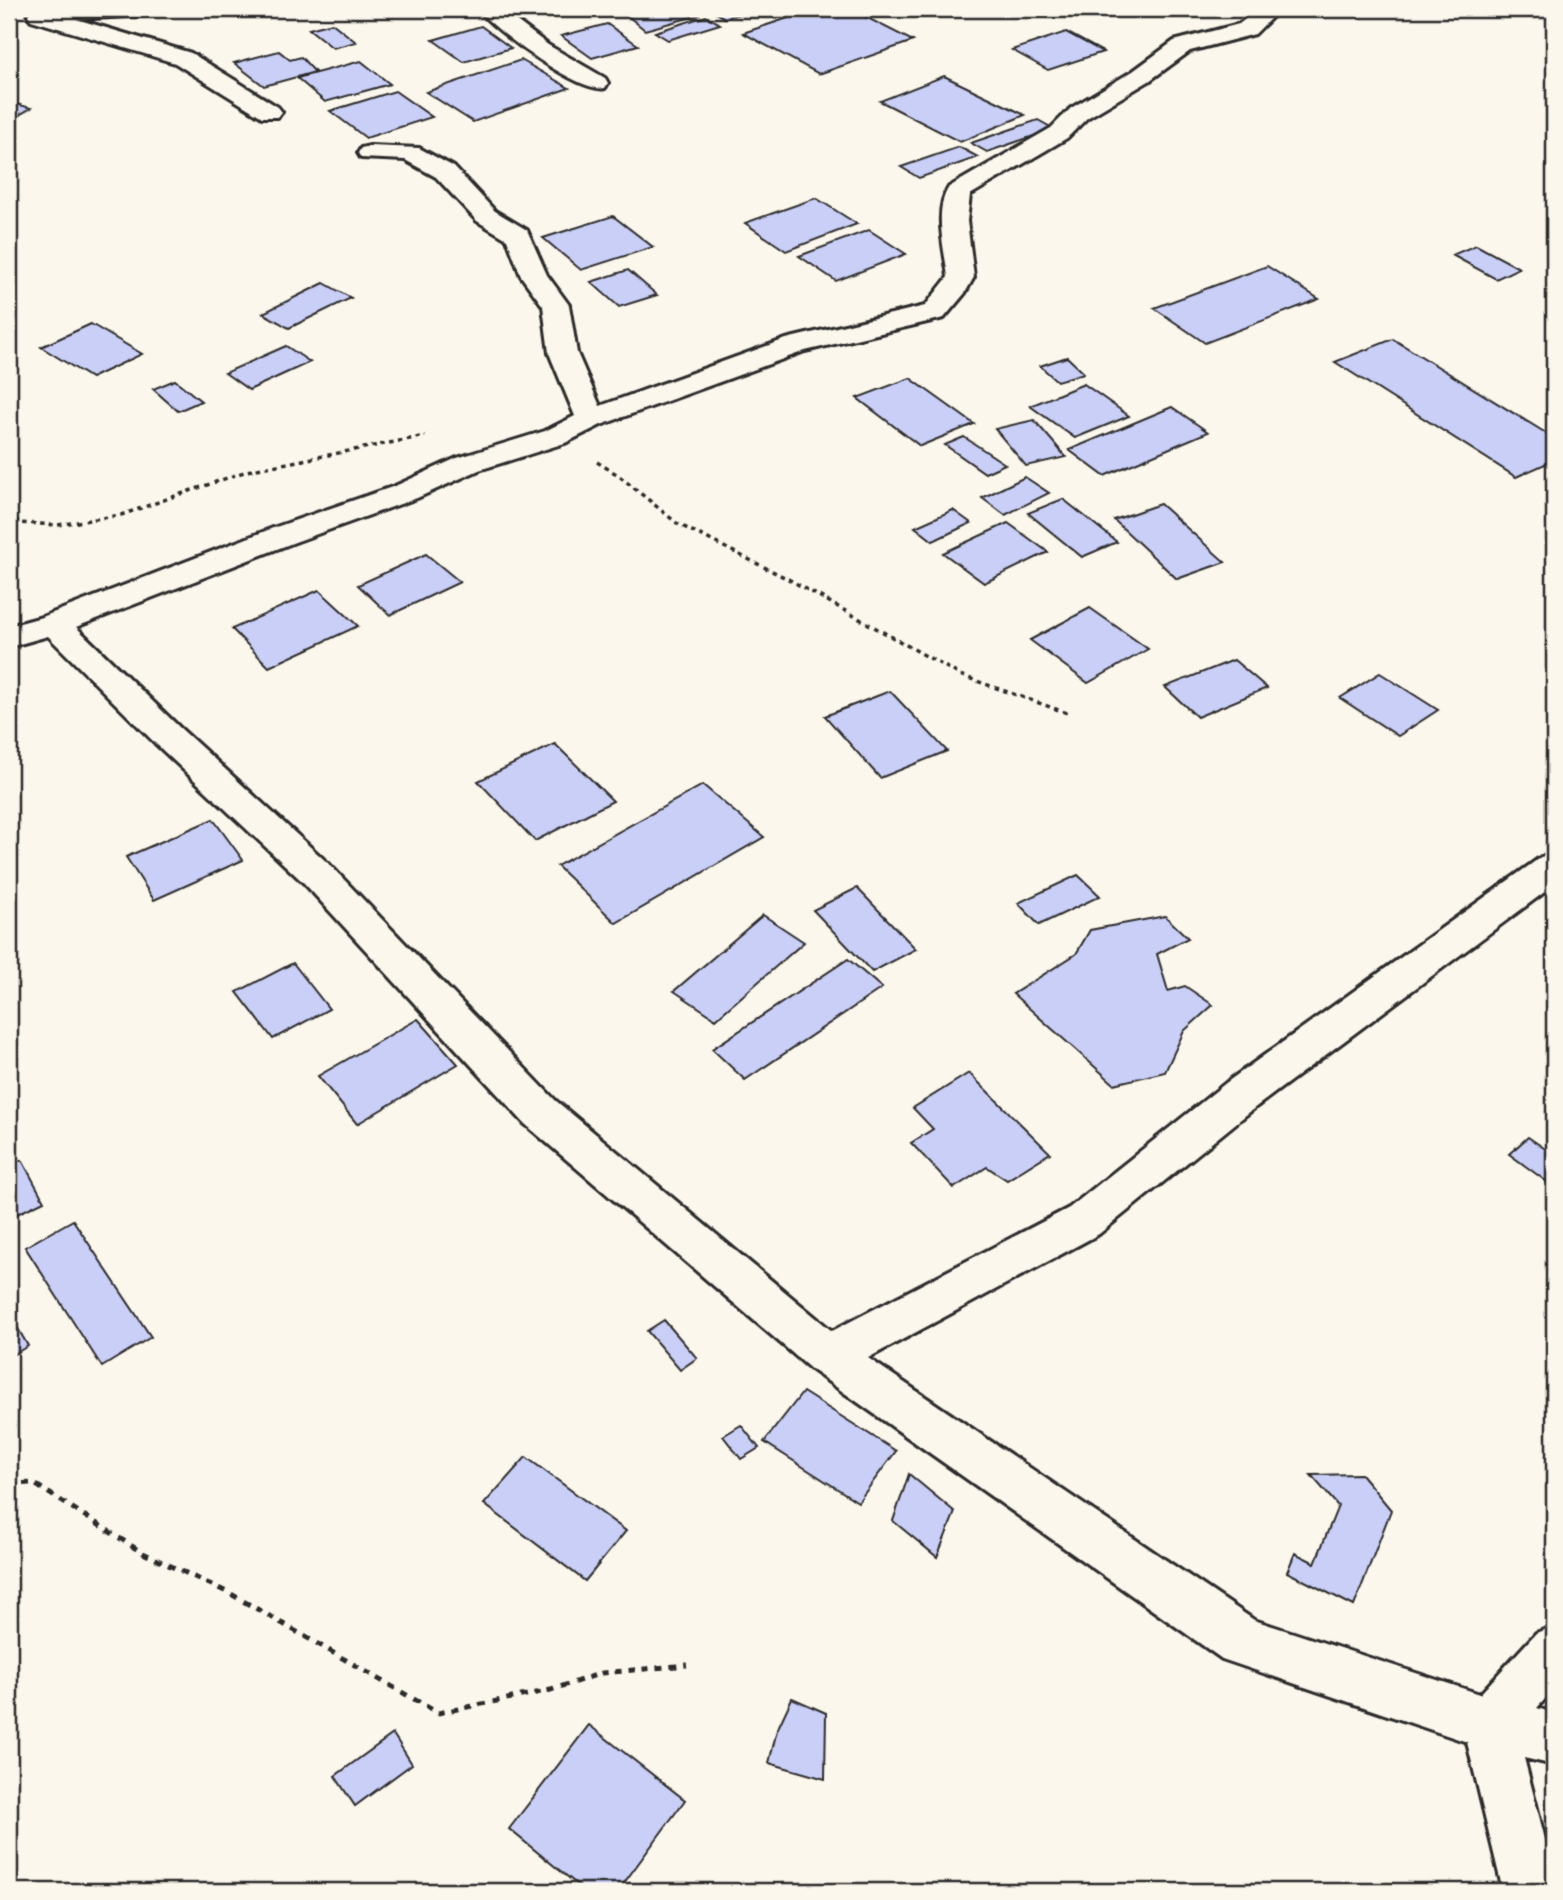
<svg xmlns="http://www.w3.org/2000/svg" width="1563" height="1900" viewBox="0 0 1563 1900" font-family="'Architects Daughter',sans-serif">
	<rect width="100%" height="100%" fill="#fbf7ec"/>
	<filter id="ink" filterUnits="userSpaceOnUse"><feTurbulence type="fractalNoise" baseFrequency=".0143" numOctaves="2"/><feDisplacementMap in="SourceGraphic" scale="14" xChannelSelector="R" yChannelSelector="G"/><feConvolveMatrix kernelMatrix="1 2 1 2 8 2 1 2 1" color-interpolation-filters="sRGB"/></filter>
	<g filter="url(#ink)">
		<!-- building -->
		<g fill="#cacff7" stroke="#2b2b2b" stroke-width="2">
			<path d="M 619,9 L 691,9 L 699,15 L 645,30 Z"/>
			<path d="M 709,9 L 759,9 L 725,18 Z"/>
			<path d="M 815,9 L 850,9 L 913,41 L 819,74 L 743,33 Z"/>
			<path d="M 706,16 L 720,24 L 668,40 L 655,32 Z"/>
			<path d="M 332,23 L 356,42 L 333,48 L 309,29 Z"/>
			<path d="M 607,24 L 638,45 L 592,58 L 561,36 Z"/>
			<path d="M 481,26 L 511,48 L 464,62 L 433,40 Z"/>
			<path d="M 1066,32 L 1103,52 L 1048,70 L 1012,50 Z"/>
			<path d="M 279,51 L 290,60 L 301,57 L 315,72 L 264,86 L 234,63 Z"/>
			<path d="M 521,60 L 569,88 L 473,122 L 426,92 Z"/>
			<path d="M 361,61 L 390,84 L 325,102 L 297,78 Z"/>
			<path d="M 944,76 L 1025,115 L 960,142 L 880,101 Z"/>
			<path d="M 395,91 L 432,117 L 366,138 L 330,111 Z"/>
			<path d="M 9,102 L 31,108 L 9,121 Z"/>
			<path d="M 1038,120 L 1054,129 L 987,152 L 971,143 Z"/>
			<path d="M 959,147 L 978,157 L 919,178 L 901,167 Z"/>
			<path d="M 816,198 L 857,224 L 786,251 L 745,223 Z"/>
			<path d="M 613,216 L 653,247 L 581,270 L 543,238 Z"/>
			<path d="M 869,230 L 906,254 L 836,281 L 799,256 Z"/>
			<path d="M 1476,245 L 1519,268 L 1496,279 L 1452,255 Z"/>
			<path d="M 1267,266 L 1319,299 L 1205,343 L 1154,308 Z"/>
			<path d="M 628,270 L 657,295 L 619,307 L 591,282 Z"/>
			<path d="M 324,283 L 351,298 L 289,328 L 263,313 Z"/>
			<path d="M 91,324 L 142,354 L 91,378 L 41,347 Z"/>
			<path d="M 1393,339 L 1554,438 L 1554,460 L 1516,477 L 1335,362 Z"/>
			<path d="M 286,346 L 310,362 L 249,390 L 225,373 Z"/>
			<path d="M 1067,357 L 1084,373 L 1057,381 L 1040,366 Z"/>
			<path d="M 910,378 L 974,424 L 920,446 L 857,398 Z"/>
			<path d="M 175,380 L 201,401 L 178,411 L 153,389 Z"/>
			<path d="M 1084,384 L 1129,416 L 1075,438 L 1030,406 Z"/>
			<path d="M 1172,407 L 1208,432 L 1104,476 L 1069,450 Z"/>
			<path d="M 1034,420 L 1066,457 L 1026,466 L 995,429 Z"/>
			<path d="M 964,437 L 1005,464 L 985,473 L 945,445 Z"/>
			<path d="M 1025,477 L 1049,493 L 1005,515 L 982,498 Z"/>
			<path d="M 1063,499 L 1117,542 L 1082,557 L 1028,513 Z"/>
			<path d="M 1160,504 L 1225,562 L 1177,579 L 1114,520 Z"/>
			<path d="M 953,510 L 971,523 L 933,541 L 915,527 Z"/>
			<path d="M 1008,523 L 1048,552 L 984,583 L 943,553 Z"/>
			<path d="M 426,554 L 460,582 L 390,615 L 358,585 Z"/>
			<path d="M 319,590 L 358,626 L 269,667 L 232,629 Z"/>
			<path d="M 1090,608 L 1148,649 L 1088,683 L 1030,640 Z"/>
			<path d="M 1234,660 L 1267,688 L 1197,717 L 1165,687 Z"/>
			<path d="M 1380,673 L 1438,710 L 1398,736 L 1340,698 Z"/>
			<path d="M 890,691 L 947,751 L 880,778 L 825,716 Z"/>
			<path d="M 555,744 L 613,801 L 535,841 L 478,781 Z"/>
			<path d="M 703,785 L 764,837 L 616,923 L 557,866 Z"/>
			<path d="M 213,819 L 243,860 L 154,900 L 126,857 Z"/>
			<path d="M 1078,875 L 1100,896 L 1039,925 L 1018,903 Z"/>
			<path d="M 857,888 L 916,949 L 872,972 L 813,910 Z"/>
			<path d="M 763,915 L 804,942 L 716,1019 L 674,991 Z"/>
			<path d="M 1165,916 L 1188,938 L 1157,954 L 1168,991 L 1185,986 L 1213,1005 L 1184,1031 L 1165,1072 L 1114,1084 L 1013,994 L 1076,954 L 1090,930 Z"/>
			<path d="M 848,959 L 882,988 L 745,1080 L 712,1049 Z"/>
			<path d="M 293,963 L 329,1009 L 273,1039 L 237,992 Z"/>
			<path d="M 418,1019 L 458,1064 L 357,1124 L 318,1076 Z"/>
			<path d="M 969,1073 L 1050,1153 L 1007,1180 L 987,1167 L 954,1188 L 911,1143 L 933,1129 L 913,1108 Z"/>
			<path d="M 1528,1137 L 1554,1155 L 1554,1187 L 1509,1154 Z"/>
			<path d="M 22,1160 L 44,1201 L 9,1218 L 9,1166 Z"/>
			<path d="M 73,1220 L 151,1337 L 102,1367 L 25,1247 Z"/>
			<path d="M 9,1313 L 28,1346 L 9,1357 Z"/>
			<path d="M 664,1320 L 697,1358 L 680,1370 L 647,1331 Z"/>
			<path d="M 803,1392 L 896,1451 L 858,1502 L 764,1442 Z"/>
			<path d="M 741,1425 L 759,1448 L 741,1459 L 723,1436 Z"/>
			<path d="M 526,1457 L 626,1531 L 585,1581 L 484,1504 Z"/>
			<path d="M 909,1474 L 955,1512 L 937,1557 L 893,1521 Z"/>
			<path d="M 1361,1474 L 1391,1510 L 1354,1606 L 1287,1572 L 1295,1553 L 1315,1563 L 1338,1506 L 1311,1475 Z"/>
			<path d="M 792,1698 L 826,1713 L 825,1779 L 769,1763 L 777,1730 Z"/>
			<path d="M 589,1725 L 685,1800 L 618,1891 L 585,1891 L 509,1829 Z"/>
			<path d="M 393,1734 L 412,1764 L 355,1806 L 335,1776 Z"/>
		</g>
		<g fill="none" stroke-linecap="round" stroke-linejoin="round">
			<!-- minor casing -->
			<g stroke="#2b2b2b" stroke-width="6">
				<g id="minor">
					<path d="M 38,9 L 55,13 L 58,9 L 156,9 L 153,14 L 145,15 L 76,19 L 191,53 L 278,107 L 282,112 L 278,117 L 262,117 L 175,63 L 31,20 L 28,15 L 31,10 Z"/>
					<path d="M 478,9 L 501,9 L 548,45 L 605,78 L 608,83 L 605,88 C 581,94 493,30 478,9 Z"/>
					<path d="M 1250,9 L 1272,9 L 1274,15 L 1255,34 L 1190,51 L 1149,81 L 1087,118 L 1067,138 L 970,195 L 967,221 L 974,277 L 965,293 L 944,318 L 805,351 L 601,425 L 565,443 L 479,470 L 417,498 L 295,542 L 76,627 L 179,727 L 330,865 L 555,1100 L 832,1331 L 1069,1208 L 1227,1082 L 1541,857 L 1554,853 L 1554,885 L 1257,1106 L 1099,1234 L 868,1358 L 1254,1620 L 1480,1694 L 1536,1633 L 1554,1626 L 1554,1689 L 1537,1708 L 1554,1713 L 1554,1765 L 1524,1758 L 1554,1874 L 1554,1891 L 1503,1891 L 1467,1742 L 1222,1659 L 812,1370 L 525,1124 L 304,883 L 155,743 L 48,636 L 9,647 L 9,626 L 42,617 L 273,528 L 395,486 L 457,458 L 545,431 L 575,416 L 549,353 L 543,306 L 521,276 L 507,239 L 477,221 L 436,177 L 405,160 L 361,158 L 358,153 L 361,148 L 370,146 L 419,148 L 454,167 L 495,211 L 527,230 L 547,275 L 569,305 L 577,353 L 600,406 L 786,339 L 925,306 L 948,277 C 945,251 933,210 949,187 L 1051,128 L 1071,108 L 1133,71 L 1174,41 L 1239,24 L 1252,14 Z"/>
				</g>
			</g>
			<!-- path-far1 -->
			<g stroke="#2b2b2b" stroke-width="3.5" stroke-dasharray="4.5 4.5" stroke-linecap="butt">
				<path d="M 597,462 L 618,475 L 678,524 L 790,580 L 960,675 L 1070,714"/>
				<path d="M 9,512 L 19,523 L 58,525 L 121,515 L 247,471 L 425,436"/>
			</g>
			<!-- path -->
			<path stroke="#2b2b2b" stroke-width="5" stroke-dasharray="7 7" stroke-linecap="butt" d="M 9,1484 L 33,1483 L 143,1553 L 231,1594 L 438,1713 L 551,1690 L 602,1673 L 687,1665"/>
			<!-- minor -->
			<use href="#minor" fill="#fbf7ec" fill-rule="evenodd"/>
		</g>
	</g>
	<!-- margin -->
	<rect width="1563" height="1900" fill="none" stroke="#fbf7ec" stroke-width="35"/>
	<rect x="18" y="18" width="1528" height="1865" fill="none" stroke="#2b2b2b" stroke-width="2.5" filter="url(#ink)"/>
</svg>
